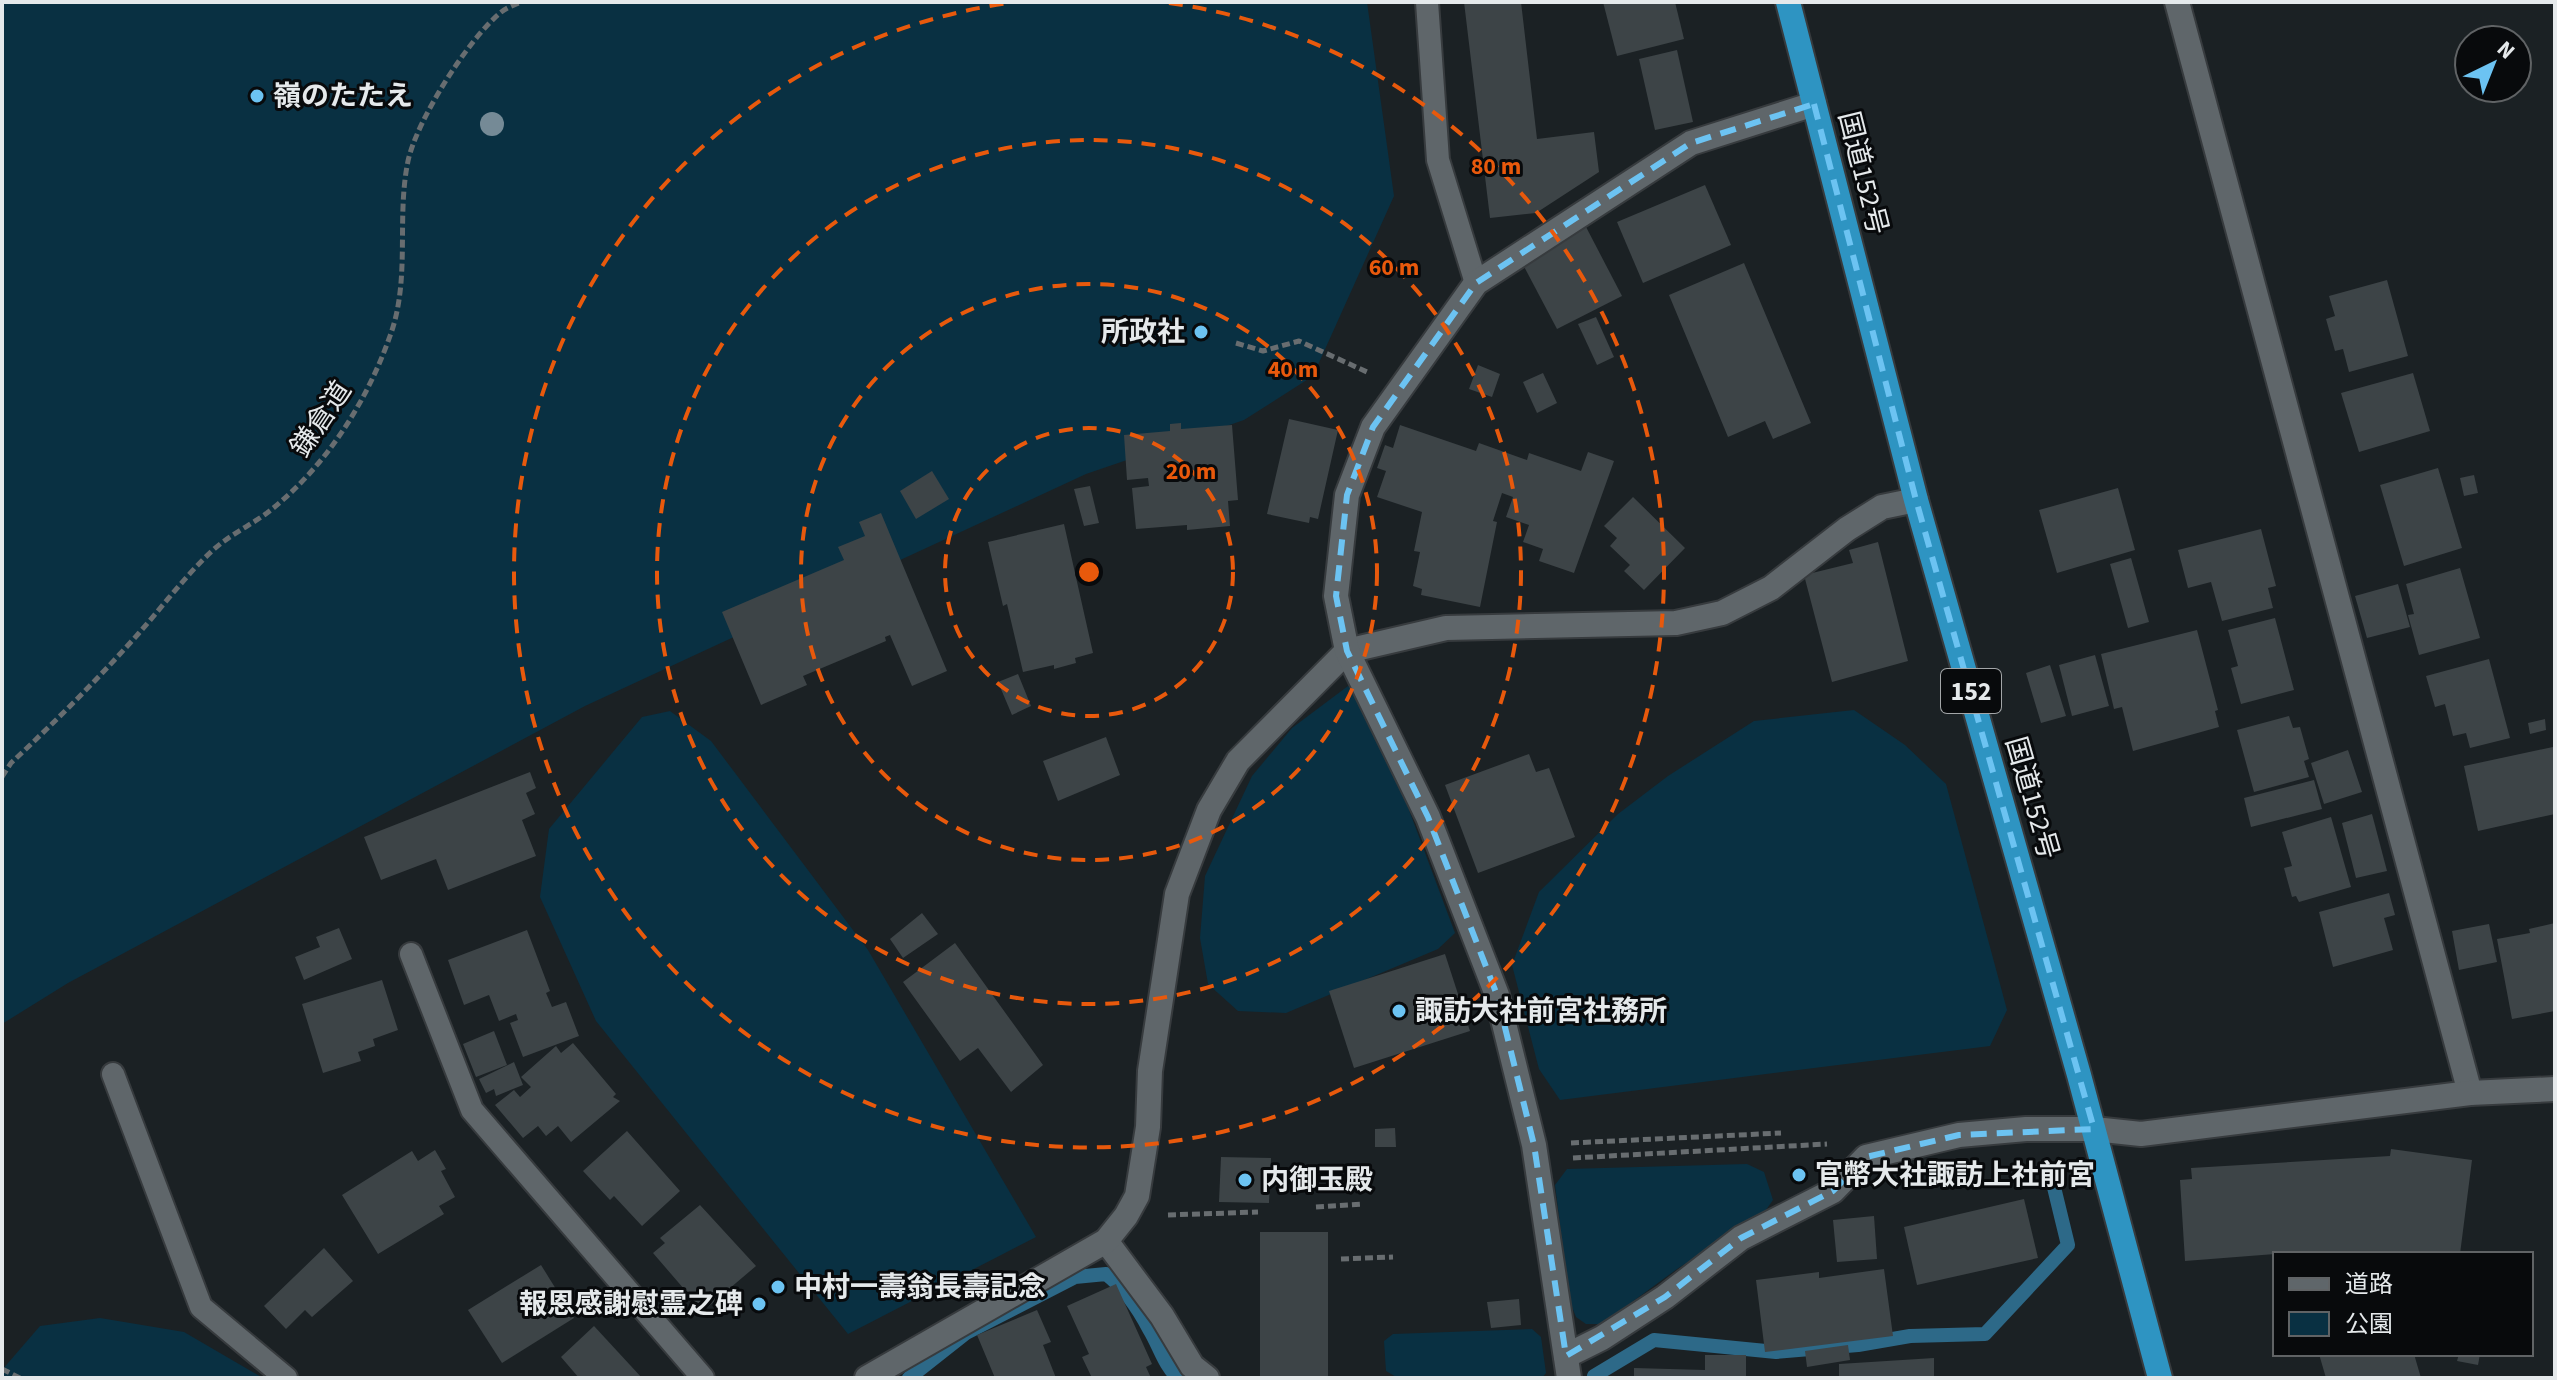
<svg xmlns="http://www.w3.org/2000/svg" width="2557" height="1380" viewBox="0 0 2557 1380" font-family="'Source Sans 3','Noto Sans JP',sans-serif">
	<rect width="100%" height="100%" fill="#1b2124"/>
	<!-- green -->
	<g fill="#093042">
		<path d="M 2,2 L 1367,2 L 1394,196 L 1313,376 L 1244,420 L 1086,474 L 585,706 L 68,983 L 2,1024 Z"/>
		<path d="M 1348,686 L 1362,700 L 1384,743 L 1455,933 L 1438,949 L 1286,1013 L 1238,1011 L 1208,984 L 1200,938 L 1205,876 L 1252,776 L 1292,728 Z"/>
		<path d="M 1854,710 L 1905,745 L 1946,784 L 2007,1010 L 1990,1046 L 1560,1100 L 1539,1069 L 1512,965 L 1539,892 L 1618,814 L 1668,776 L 1754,721 Z"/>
		<path d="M 670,711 L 711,741 L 868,950 L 1036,1237 L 848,1334 L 596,1021 L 540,897 L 549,829 L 642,717 Z"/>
		<path d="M 1747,1164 L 1764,1172 L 1773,1200 L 1763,1214 L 1677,1269 L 1602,1324 L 1586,1324 L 1576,1317 L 1570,1302 L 1555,1185 L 1567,1169 Z"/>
		<path d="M 100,1318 L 184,1332 L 263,1378 L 2,1378 L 2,1370 L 40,1326 Z"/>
		<path d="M 1532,1329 L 1541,1337 L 1546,1373 L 1542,1378 L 1398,1378 L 1386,1371 L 1384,1341 L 1393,1334 Z"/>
	</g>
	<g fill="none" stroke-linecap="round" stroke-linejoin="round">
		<!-- stream -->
		<g stroke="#2d6988" stroke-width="14">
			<path d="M 1594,1376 L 1654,1340 L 1776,1352 L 1858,1345 L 1910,1336 L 1985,1334 L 2068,1245 L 2051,1175"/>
			<path d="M 909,1378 L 966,1333 L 1075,1277 L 1106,1274 C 1124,1288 1138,1308 1149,1329 C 1159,1345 1164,1365 1178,1378"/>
		</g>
	</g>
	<!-- building -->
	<g fill="#3d4447">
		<path d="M 1464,2 L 1521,2 L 1537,139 L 1594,132 L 1599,172 L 1536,213 L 1490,218 Z"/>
		<path d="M 1603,2 L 1675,2 L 1684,39 L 1617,56 Z"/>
		<path d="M 1677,50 L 1693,122 L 1655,130 L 1639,59 Z"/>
		<path d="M 1705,185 L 1731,245 L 1643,283 L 1617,222 Z"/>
		<path d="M 1585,225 L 1622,296 L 1557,329 L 1520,259 Z"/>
		<path d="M 1744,263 L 1811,423 L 1773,439 L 1765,421 L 1728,437 L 1669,295 Z"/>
		<path d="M 2387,280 L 2408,356 L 2349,372 L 2343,349 L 2335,351 L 2326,319 L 2335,316 L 2329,296 Z"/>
		<path d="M 1596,317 L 1614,357 L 1597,365 L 1578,324 Z"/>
		<path d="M 1478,365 L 1500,374 L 1492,397 L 1469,389 Z"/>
		<path d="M 1543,373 L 1557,403 L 1537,413 L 1523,382 Z"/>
		<path d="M 2413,373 L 2430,431 L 2359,452 L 2341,393 Z"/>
		<path d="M 1289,419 L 1338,430 L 1318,519 L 1310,517 L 1309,523 L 1267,514 Z"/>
		<path d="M 1181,423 L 1181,429 L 1232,425 L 1238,500 L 1228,501 L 1230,526 L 1187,530 L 1187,525 L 1136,529 L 1132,488 L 1149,486 L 1148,478 L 1127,480 L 1124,435 L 1170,431 L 1170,424 Z"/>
		<path d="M 1400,425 L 1476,451 L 1479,443 L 1527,460 L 1529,453 L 1581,471 L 1588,452 L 1614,461 L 1574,573 L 1539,561 L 1543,549 L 1523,542 L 1529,525 L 1506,517 L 1513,497 L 1502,493 L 1493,521 L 1497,522 L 1480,607 L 1421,595 L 1422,589 L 1413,586 L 1420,552 L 1414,551 L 1422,512 L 1377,497 L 1386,471 L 1377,468 L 1385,445 L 1393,448 Z"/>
		<path d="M 2438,468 L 2462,548 L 2404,566 L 2380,485 Z"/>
		<path d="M 932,471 L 949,499 L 916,519 L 900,491 Z"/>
		<path d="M 2474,475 L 2478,493 L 2464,496 L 2460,478 Z"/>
		<path d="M 1090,486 L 1099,523 L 1084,526 L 1074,489 Z"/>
		<path d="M 2118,488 L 2135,550 L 2057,573 L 2039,510 Z"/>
		<path d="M 1633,497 L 1685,548 L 1644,590 L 1624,571 L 1630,565 L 1610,546 L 1617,538 L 1604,526 Z"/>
		<path d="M 881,513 L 947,671 L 912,686 L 890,635 L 885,637 L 886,641 L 803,676 L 807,685 L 761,705 L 722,612 L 844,560 L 838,547 L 865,536 L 859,522 Z"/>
		<path d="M 1064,524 L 1093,653 L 1075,658 L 1076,663 L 1054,669 L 1054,665 L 1023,672 L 1007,604 L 1003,606 L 988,542 Z"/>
		<path d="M 2261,529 L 2276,586 L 2268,588 L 2273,608 L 2222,621 L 2211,582 L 2188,588 L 2178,550 Z"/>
		<path d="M 1878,542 L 1908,661 L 1832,682 L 1804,575 L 1853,563 L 1849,550 Z"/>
		<path d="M 2131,558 L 2149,622 L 2128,628 L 2110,564 Z"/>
		<path d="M 2460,568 L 2480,638 L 2419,655 L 2408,615 L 2414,614 L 2406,584 Z"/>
		<path d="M 2398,584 L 2410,627 L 2367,638 L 2355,596 Z"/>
		<path d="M 2275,618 L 2294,690 L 2241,704 L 2231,668 L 2238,666 L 2228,630 Z"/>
		<path d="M 2197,630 L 2218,710 L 2215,711 L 2219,727 L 2133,751 L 2122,707 L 2114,709 L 2101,654 Z"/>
		<path d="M 2095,655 L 2109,706 L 2072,716 L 2059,665 Z"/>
		<path d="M 2489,659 L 2510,738 L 2470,748 L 2466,733 L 2453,736 L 2445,704 L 2435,707 L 2426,676 Z"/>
		<path d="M 2050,665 L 2066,716 L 2041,723 L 2026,673 Z"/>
		<path d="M 1018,674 L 1031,706 L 1012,715 L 998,682 Z"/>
		<path d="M 2289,716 L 2293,728 L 2300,727 L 2309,759 L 2304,761 L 2309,777 L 2254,792 L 2237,730 Z"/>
		<path d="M 2545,719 L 2546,730 L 2530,734 L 2528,723 Z"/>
		<path d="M 1106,737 L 1120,775 L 1058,801 L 1043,761 Z"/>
		<path d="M 2553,747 L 2555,814 L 2478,831 L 2464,766 Z"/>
		<path d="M 2348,750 L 2362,792 L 2324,804 L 2311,763 Z"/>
		<path d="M 1529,754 L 1536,772 L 1549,768 L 1575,837 L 1478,873 L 1445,785 Z"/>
		<path d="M 530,772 L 536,788 L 526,793 L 535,814 L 522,820 L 536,856 L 448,890 L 436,859 L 381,880 L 364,837 Z"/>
		<path d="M 2314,780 L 2322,809 L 2251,827 L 2244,798 Z"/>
		<path d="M 2372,814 L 2387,871 L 2356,878 L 2342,823 Z"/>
		<path d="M 2331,817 L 2351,887 L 2299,902 L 2296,896 L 2292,897 L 2284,868 L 2292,866 L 2282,832 Z"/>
		<path d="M 2389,893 L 2395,915 L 2384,918 L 2393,950 L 2333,967 L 2319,912 Z"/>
		<path d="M 922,913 L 938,934 L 903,958 L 890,939 Z"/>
		<path d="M 2555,923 L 2555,1011 L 2512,1019 L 2497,939 L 2530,933 L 2529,929 Z"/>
		<path d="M 2489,924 L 2497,962 L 2459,970 L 2452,931 Z"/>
		<path d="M 339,928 L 352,959 L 304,980 L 295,957 L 320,947 L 316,937 Z"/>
		<path d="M 527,930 L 550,991 L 546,993 L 552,1007 L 566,1002 L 579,1036 L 523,1057 L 510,1023 L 518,1020 L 516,1014 L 499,1021 L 489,995 L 464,1005 L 448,960 Z"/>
		<path d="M 955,943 L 1043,1065 L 1011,1092 L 978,1048 L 960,1061 L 903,982 Z"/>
		<path d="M 1445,954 L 1470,1031 L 1354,1068 L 1329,991 Z"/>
		<path d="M 382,980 L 398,1030 L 373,1039 L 375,1046 L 358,1052 L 361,1061 L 323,1073 L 302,1004 Z"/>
		<path d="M 494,1031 L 507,1065 L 476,1077 L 463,1044 Z"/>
		<path d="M 573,1043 L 616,1094 L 613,1097 L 620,1101 L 571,1142 L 558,1126 L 546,1136 L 538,1126 L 523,1138 L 495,1105 L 514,1090 L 520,1097 L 531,1087 L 521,1077 L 556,1046 L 561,1053 Z"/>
		<path d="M 514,1062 L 523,1085 L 496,1096 L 494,1089 L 486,1093 L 479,1079 Z"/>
		<path d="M 1395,1128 L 1396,1147 L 1375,1147 L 1375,1129 Z"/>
		<path d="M 627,1131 L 680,1191 L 642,1226 L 614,1196 L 610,1200 L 583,1171 Z"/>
		<path d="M 2391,1149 L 2472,1160 L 2460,1254 L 2275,1254 L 2185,1261 L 2180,1180 L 2192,1179 L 2191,1168 L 2390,1156 Z"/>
		<path d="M 435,1150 L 446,1169 L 441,1171 L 455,1197 L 439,1206 L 444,1214 L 378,1254 L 342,1195 L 412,1151 L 418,1161 Z"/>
		<path d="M 1221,1157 L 1271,1158 L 1269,1203 L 1219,1202 Z"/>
		<path d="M 2024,1199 L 2038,1258 L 1917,1285 L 1904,1227 Z"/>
		<path d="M 700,1205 L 756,1266 L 703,1311 L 653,1253 L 665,1243 L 660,1238 Z"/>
		<path d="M 1874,1216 L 1877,1259 L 1837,1262 L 1833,1220 Z"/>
		<rect x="1260" y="1232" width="68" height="146"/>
		<path d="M 324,1248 L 353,1281 L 312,1317 L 305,1310 L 286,1329 L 264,1306 Z"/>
		<path d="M 541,1265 L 574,1318 L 502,1363 L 468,1310 Z"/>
		<path d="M 1884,1269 L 1893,1336 L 1765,1352 L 1756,1280 L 1819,1272 L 1819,1278 Z"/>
		<path d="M 1116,1284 L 1152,1364 L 1146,1367 L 1151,1378 L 1092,1378 L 1082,1357 L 1089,1354 L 1067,1306 Z"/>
		<path d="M 1519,1299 L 1521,1325 L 1491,1328 L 1487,1302 Z"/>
		<path d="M 1037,1310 L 1051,1342 L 1043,1345 L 1056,1378 L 995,1378 L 977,1335 Z"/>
		<path d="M 594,1326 L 642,1378 L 579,1378 L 561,1357 Z"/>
		<path d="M 1848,1345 L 1850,1360 L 1807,1367 L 1805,1351 Z"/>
		<path d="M 2319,1354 L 2414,1354 L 2421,1378 L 2326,1378 Z"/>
		<path d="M 2459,1354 L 2480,1354 L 2478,1365 L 2457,1361 Z"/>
		<path d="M 1705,1355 L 1746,1355 L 1746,1378 L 1634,1378 L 1634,1368 L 1705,1370 Z"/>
		<path d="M 1934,1358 L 1934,1378 L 1839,1378 L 1839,1364 Z"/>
	</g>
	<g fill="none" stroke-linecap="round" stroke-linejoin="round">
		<!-- service casing -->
		<g stroke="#373b3e" stroke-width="26">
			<g id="service">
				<path d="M 1427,2 L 1438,160 L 1476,283"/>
				<path d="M 411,954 L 472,1110 L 703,1378"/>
				<path d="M 113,1074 L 201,1307 L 286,1378"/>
			</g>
		</g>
		<!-- minor casing -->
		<g stroke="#373b3e" stroke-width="28">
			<g id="minor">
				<path d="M 2177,2 L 2470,1093"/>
				<path d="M 1106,1241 L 1162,1316 L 1192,1366 L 1207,1378"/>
				<path d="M 1566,1356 L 1602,1338 L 1665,1297 L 1741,1238 L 1833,1191 L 1866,1157 L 1959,1135 L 2026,1129 L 2094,1129 L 2141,1134 L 2470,1093 L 2555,1089"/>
				<path d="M 867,1378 L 1106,1241 L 1126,1216 L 1137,1196 L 1148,1127 L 1150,1071 L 1177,894 L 1209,810 L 1238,761 L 1347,651 L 1446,628 L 1676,623 L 1722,613 L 1771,588 L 1847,529 L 1882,507 L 1916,500"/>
				<path d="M 1569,1378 L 1534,1145 L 1497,995 L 1428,817 L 1347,651 L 1336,596 L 1347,495 L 1373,427 L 1476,283 L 1691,143 L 1814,104"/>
			</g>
		</g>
		<!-- trunk casing -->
		<g stroke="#373b3e" stroke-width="28">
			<path id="trunk" d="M 1788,2 L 1916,500 L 2079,1075 L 2160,1378"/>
		</g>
		<!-- path -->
		<g stroke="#686d70" stroke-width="5" stroke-dasharray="8 4" stroke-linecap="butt">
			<path d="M 1236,343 L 1263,351 L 1299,341 L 1367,372"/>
			<path d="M 2,777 L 11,763 C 56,721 99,678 139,633 C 163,606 186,575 212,551 C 228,536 249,526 267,513 C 324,469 366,404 390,336 C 411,279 396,219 408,161 C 417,120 467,41 500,13 C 506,8 514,5 521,2"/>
			<path d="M 1571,1143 L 1781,1133"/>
			<path d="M 1573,1158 L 1827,1144"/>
			<path d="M 1316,1207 L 1362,1204"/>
			<path d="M 1168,1215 L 1258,1212"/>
			<path d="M 1341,1259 L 1393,1257"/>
			<path d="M 2,1369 L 20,1378"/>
		</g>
		<!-- service -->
		<use href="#service" stroke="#5f666a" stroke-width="22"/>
		<!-- minor -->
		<use href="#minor" stroke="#5f666a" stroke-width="24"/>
		<!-- trunk -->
		<use href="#trunk" stroke="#2e94c2" stroke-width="24"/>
	</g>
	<!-- trees -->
	<circle fill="#758a96" cx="492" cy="124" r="12"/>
	<!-- marked area -->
	<path fill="none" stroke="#6cc3f2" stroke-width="6" stroke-dasharray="16 10" stroke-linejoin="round" d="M 1814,104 L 1916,500 L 2094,1129 L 1959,1135 L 1866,1157 L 1833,1191 L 1741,1238 L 1665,1297 L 1566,1356 L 1534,1145 L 1497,995 L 1428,817 L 1347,651 L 1336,596 L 1347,495 L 1373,427 L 1476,283 L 1691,143 Z"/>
	<!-- distance rings -->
	<g fill="none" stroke="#e8590c" stroke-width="4" stroke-dasharray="14 10">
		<circle cx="1089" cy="572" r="144"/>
		<circle cx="1089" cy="572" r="288"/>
		<circle cx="1089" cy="572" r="432"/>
		<path d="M1169 3A575 575 0 1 1 1009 3"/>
	</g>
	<!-- markers -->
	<g fill="#6cc3f2" stroke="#080a0c" stroke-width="3">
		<circle cx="257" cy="96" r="8"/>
		<circle cx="1201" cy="332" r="8"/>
		<circle cx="1399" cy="1011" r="8"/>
		<circle cx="1799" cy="1175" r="8"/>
		<circle cx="1245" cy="1180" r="8"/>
		<circle cx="778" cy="1287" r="8"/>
		<circle cx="759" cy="1304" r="8"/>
	</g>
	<g text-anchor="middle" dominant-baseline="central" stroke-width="6" stroke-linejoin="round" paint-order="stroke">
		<!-- shield labels -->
		<rect fill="#080a0c" stroke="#a3a6a8" stroke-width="2" x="1941" y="669" width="60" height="44" rx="6"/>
		<g font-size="26" font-weight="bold" fill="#e5e9eb">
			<text x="1971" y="691">152</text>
		</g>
		<!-- poi labels -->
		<g font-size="28" font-weight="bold" fill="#e5e9eb" stroke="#080a0c" text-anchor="start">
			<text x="273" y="96">嶺のたたえ</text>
			<text x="1185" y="332" text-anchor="end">所政社</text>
			<text x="1415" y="1011">諏訪大社前宮社務所</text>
			<text x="1815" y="1175">官幣大社諏訪上社前宮</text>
			<text x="1261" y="1180">内御玉殿</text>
			<text x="794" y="1287">中村一壽翁長壽記念</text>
			<text x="743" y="1304" text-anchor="end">報恩感謝慰霊之碑</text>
		</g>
		<!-- street labels -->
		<g font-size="28" fill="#e5e9eb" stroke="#080a0c">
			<text transform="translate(1863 173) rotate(76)">国道152号</text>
			<text transform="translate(321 419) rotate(-56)">鎌倉道</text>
			<text transform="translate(2032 798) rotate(74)">国道152号</text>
		</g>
	</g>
	<circle cx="1089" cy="572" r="12" fill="#e8590c" stroke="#080a0c" stroke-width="4"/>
	<g font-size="24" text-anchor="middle" font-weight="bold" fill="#e8590c" stroke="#080a0c" stroke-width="6" stroke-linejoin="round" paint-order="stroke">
		<text x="1496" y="174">80 m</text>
		<text x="1394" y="275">60 m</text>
		<text x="1293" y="377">40 m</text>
		<text x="1191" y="479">20 m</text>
	</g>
	<!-- border -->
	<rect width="2557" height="1380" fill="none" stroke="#e5e9eb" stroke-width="8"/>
	<!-- legend -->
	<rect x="2273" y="1252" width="260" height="104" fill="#080a0c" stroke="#606365" stroke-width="2"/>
	<rect x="2289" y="1278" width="40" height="12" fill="#5f666a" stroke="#606365" stroke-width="2"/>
	<text x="2345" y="1292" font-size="24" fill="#e5e9eb">道路</text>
	<rect x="2289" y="1312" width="40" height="24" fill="#093042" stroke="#606365" stroke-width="2"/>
	<text x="2345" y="1332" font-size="24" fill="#e5e9eb">公園</text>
	<!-- north arrow -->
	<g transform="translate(2493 64) rotate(43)"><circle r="38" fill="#080a0c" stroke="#606365" stroke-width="2"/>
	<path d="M0-6L14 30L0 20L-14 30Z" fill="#6cc3f2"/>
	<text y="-12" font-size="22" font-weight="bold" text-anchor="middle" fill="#e5e9eb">N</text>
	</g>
</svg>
